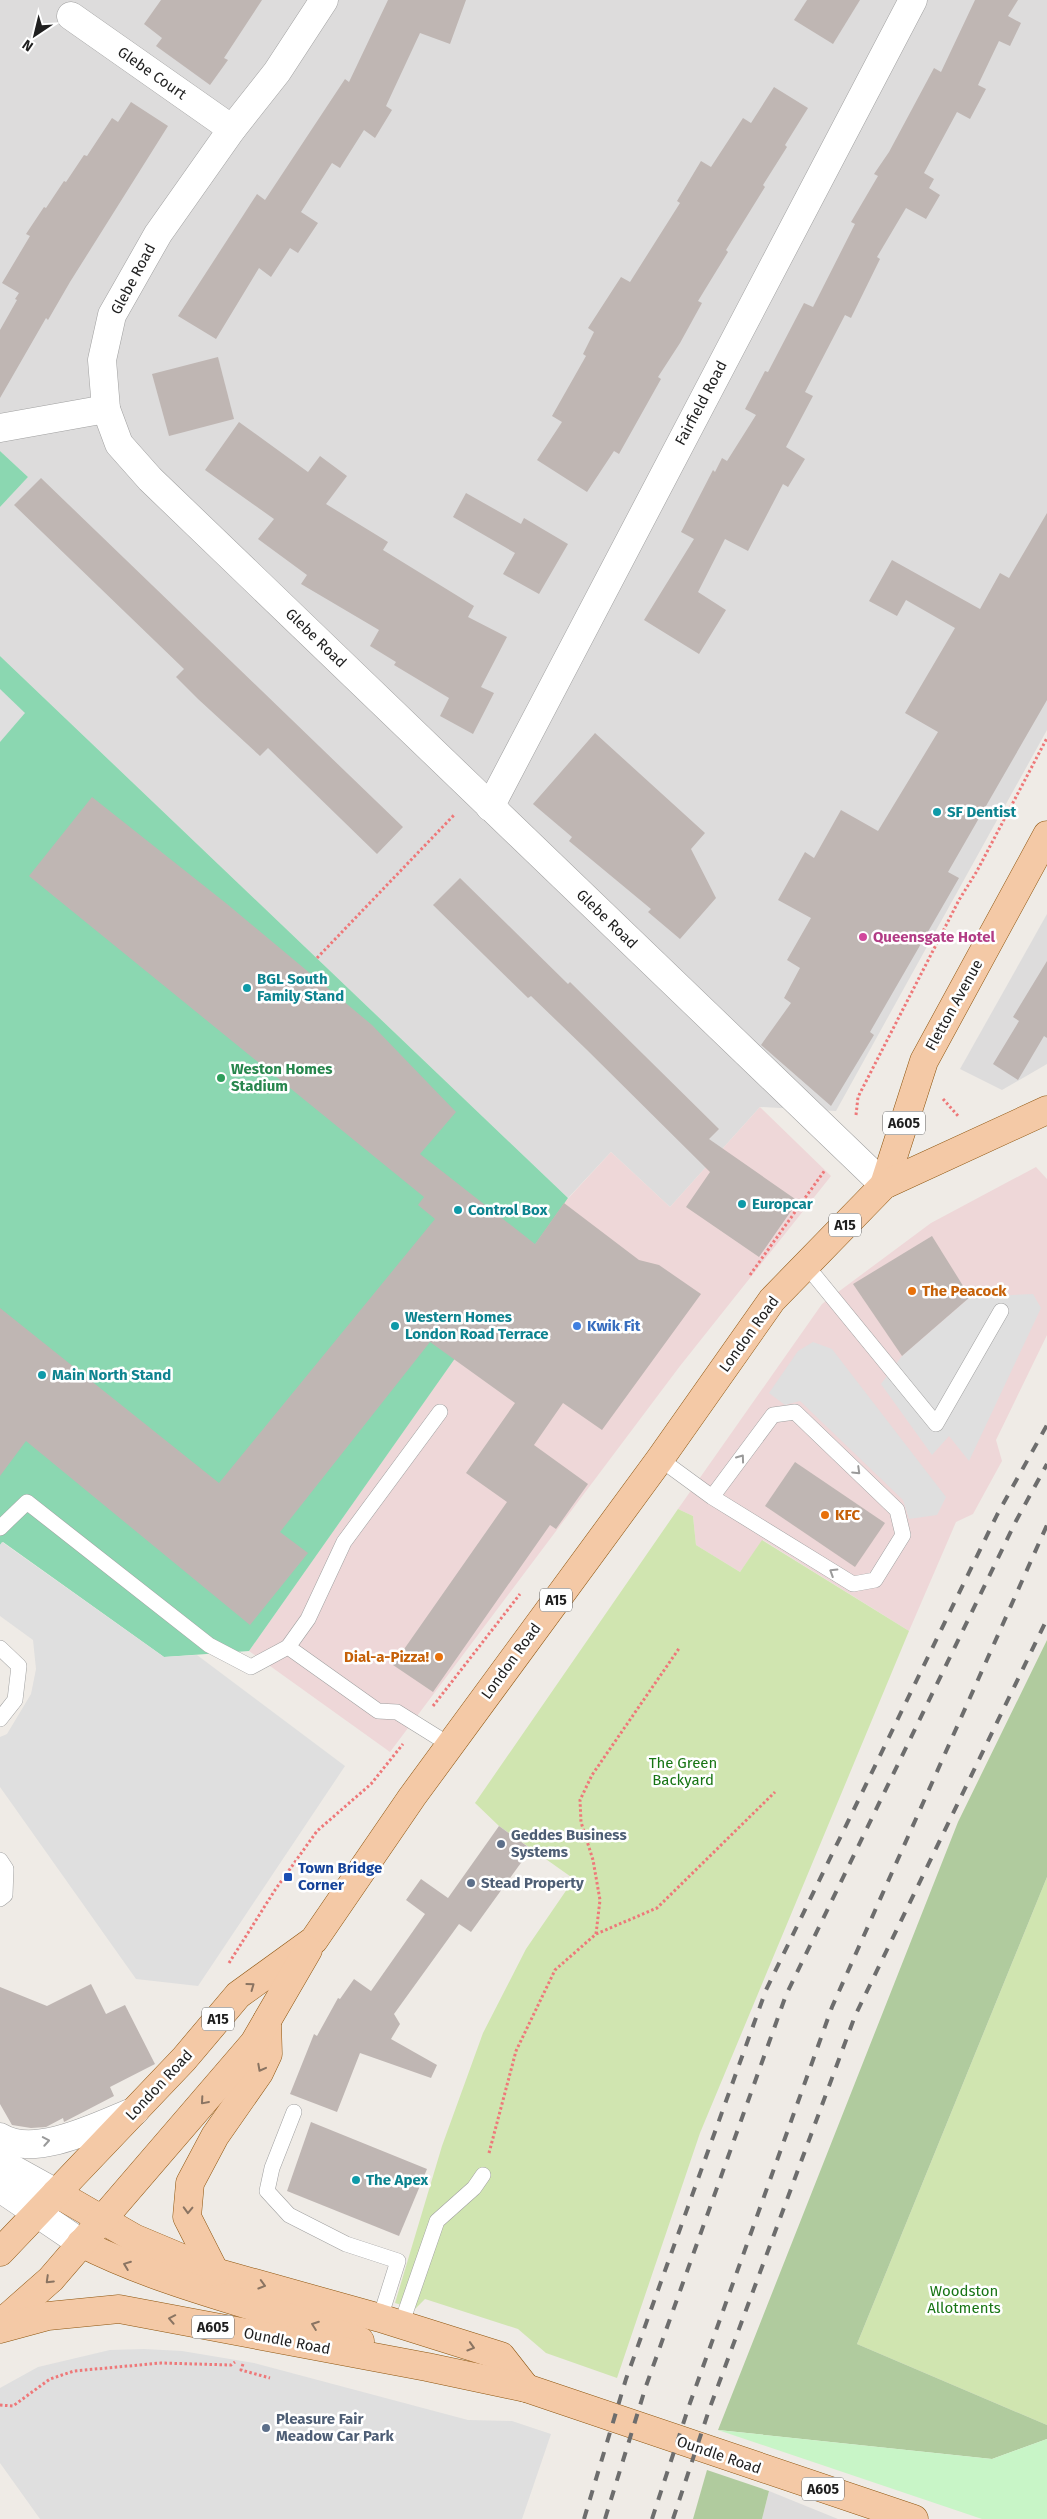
<svg xmlns="http://www.w3.org/2000/svg" width="1047" height="2519" viewBox="0 0 1047 2519" font-family="'Fira Sans',sans-serif">
	<rect width="100%" height="100%" fill="#efebe6"/>
	<!-- residential -->
	<g fill="#dddcdc">
		<path d="M 0,0 L 1047,0 L 1047,730 L 836,1111 L 760,1107 L 670,1207 L 611,1152 L 568,1198 L 0,656 L 0,507 L 28,477 L 0,451 Z"/>
		<path d="M 1047,914 L 1047,1064 L 1002,1090 L 960,1069 Z"/>
		<path d="M 769,2491 L 838,2519 L 762,2519 Z"/>
	</g>
	<!-- commercial -->
	<g fill="#eed7d8">
		<path d="M 760,1107 L 831,1176 L 680,1366 L 390,1752 L 249,1651 L 564,1203 L 611,1152 L 670,1207 Z"/>
		<path d="M 1036,1167 L 1047,1179 L 1047,1335 L 996,1440 L 1002,1461 L 973,1514 L 956,1522 L 909,1631 L 763,1540 L 740,1572 L 696,1545 L 693,1516 L 678,1509 L 822,1304 L 931,1223 Z"/>
	</g>
	<!-- grass -->
	<g fill="#d0e5b0">
		<path d="M 678,1509 L 693,1516 L 696,1545 L 740,1572 L 762,1540 L 909,1631 L 700,2133 L 617,2378 L 546,2353 L 518,2329 L 425,2299 L 415,2309 L 395,2303 L 442,2146 L 483,2033 L 526,1949 L 574,1879 L 499,1826 L 475,1803 Z"/>
		<path d="M 1047,1877 L 1047,2425 L 857,2344 Z"/>
	</g>
	<!-- forest -->
	<g fill="#b0cb9e">
		<path d="M 1047,1640 L 1047,1877 L 857,2344 L 1047,2425 L 1047,2439 L 992,2459 L 718,2430 L 958,1822 Z"/>
		<path d="M 707,2470 L 769,2491 L 762,2519 L 693,2519 Z"/>
	</g>
	<!-- park -->
	<path fill="#c8f5c7" d="M 718,2430 L 992,2459 L 1047,2439 L 1047,2519 L 982,2519 Z"/>
	<!-- pitch -->
	<g fill="#8bd7b1">
		<path d="M 0,451 L 28,477 L 0,507 Z"/>
		<path d="M 0,656 L 568,1198 L 249,1651 L 164,1657 L 3,1542 L 0,1545 Z"/>
	</g>
	<!-- parking -->
	<g fill="#dfdfdf">
		<path d="M 0,689 L 25,713 L 0,742 Z"/>
		<path d="M 1033,1294 L 1041,1308 L 969,1461 L 949,1436 L 932,1455 L 881,1384 L 902,1356 L 970,1297 Z"/>
		<path d="M 813,1342 L 832,1349 L 946,1497 L 937,1515 L 909,1519 L 903,1500 L 800,1401 L 785,1405 L 769,1393 L 798,1351 Z"/>
		<path d="M 2,1542 L 164,1657 L 197,1655 L 345,1766 L 198,1986 L 136,1979 L 0,1787 L 0,1737 L 7,1734 L 31,1694 L 36,1669 L 33,1640 L 0,1616 L 0,1545 Z"/>
		<path d="M 144,2349 L 182,2351 L 254,2363 L 468,2420 L 512,2421 L 551,2434 L 522,2519 L 40,2519 L 0,2463 L 0,2388 L 38,2367 L 110,2350 Z"/>
	</g>
	<!-- building -->
	<g fill="#bfb6b3">
		<path d="M 161,0 L 262,0 L 224,58 L 228,60 L 210,85 L 156,46 L 162,38 L 144,24 Z"/>
		<path d="M 388,0 L 466,0 L 450,44 L 420,33 L 386,106 L 392,110 L 375,138 L 364,130 L 340,168 L 332,163 L 301,212 L 318,223 L 298,253 L 290,248 L 271,277 L 259,268 L 216,339 L 178,316 L 257,194 L 265,200 L 345,79 L 349,82 Z"/>
		<path d="M 807,0 L 860,0 L 833,44 L 794,20 Z"/>
		<path d="M 975,0 L 1018,0 L 1008,16 L 1021,23 L 1010,46 L 999,41 L 978,85 L 986,89 L 970,119 L 957,112 L 924,173 L 934,179 L 929,188 L 940,195 L 926,219 L 906,208 L 877,257 L 880,259 L 851,318 L 845,315 L 805,392 L 813,396 L 786,447 L 805,459 L 788,487 L 783,484 L 748,551 L 725,539 L 698,592 L 726,610 L 699,654 L 644,620 L 694,539 L 681,532 L 713,470 L 715,472 L 722,458 L 727,461 L 756,415 L 745,409 L 765,371 L 768,372 L 804,303 L 813,307 L 855,224 L 851,222 L 878,176 L 874,174 L 889,152 L 934,68 L 941,72 Z"/>
		<path d="M 774,87 L 808,108 L 785,145 L 787,147 L 763,185 L 765,187 L 726,250 L 728,252 L 698,301 L 702,303 L 680,343 L 658,377 L 661,379 L 619,454 L 614,451 L 587,492 L 537,460 L 562,422 L 552,416 L 586,356 L 583,354 L 594,332 L 588,328 L 621,277 L 630,282 L 680,203 L 677,201 L 701,161 L 711,167 L 743,118 L 751,123 Z"/>
		<path d="M 131,102 L 168,126 L 70,282 L 48,320 L 46,318 L 0,398 L 0,330 L 17,300 L 15,299 L 19,293 L 2,283 L 30,236 L 26,234 L 44,207 L 46,208 L 64,181 L 66,182 L 84,155 L 87,156 L 112,118 L 118,122 Z"/>
		<path d="M 218,357 L 234,419 L 169,436 L 152,374 Z"/>
		<path d="M 239,422 L 308,472 L 320,456 L 347,476 L 326,504 L 388,542 L 383,550 L 474,606 L 468,617 L 507,637 L 481,687 L 494,693 L 473,734 L 440,716 L 449,698 L 394,665 L 396,662 L 370,646 L 379,630 L 301,584 L 307,575 L 258,539 L 274,519 L 205,470 Z"/>
		<path d="M 41,478 L 403,827 L 377,854 L 268,748 L 260,756 L 198,699 L 176,677 L 184,669 L 14,505 Z"/>
		<path d="M 466,493 L 521,524 L 524,518 L 568,544 L 539,594 L 503,574 L 515,553 L 453,517 Z"/>
		<path d="M 1047,513 L 1047,700 L 948,872 L 959,878 L 870,1032 L 874,1035 L 831,1106 L 761,1045 L 791,1003 L 784,998 L 800,968 L 787,960 L 811,918 L 778,900 L 805,852 L 814,858 L 841,810 L 878,831 L 938,732 L 905,713 L 955,628 L 906,600 L 897,616 L 869,601 L 892,560 L 980,609 L 1000,573 L 1009,578 Z"/>
		<path d="M 595,733 L 705,833 L 691,849 L 716,898 L 680,939 L 648,912 L 651,909 L 569,841 L 572,837 L 533,804 Z"/>
		<path d="M 92,797 L 227,904 L 372,1025 L 456,1112 L 420,1154 L 535,1244 L 564,1203 L 639,1260 L 659,1265 L 701,1294 L 602,1430 L 563,1403 L 534,1445 L 588,1484 L 556,1529 L 550,1525 L 433,1692 L 393,1665 L 507,1502 L 466,1473 L 515,1403 L 430,1342 L 280,1532 L 308,1553 L 250,1625 L 26,1441 L 0,1476 L 0,1308 L 219,1483 L 435,1219 L 418,1205 L 424,1197 L 29,876 Z"/>
		<path d="M 460,878 L 568,984 L 570,982 L 719,1129 L 709,1139 L 798,1201 L 759,1257 L 686,1207 L 710,1172 L 586,1049 L 531,996 L 528,998 L 433,905 Z"/>
		<path d="M 1047,961 L 1047,1038 L 1044,1036 L 1018,1080 L 993,1064 L 1019,1021 L 1013,1017 Z"/>
		<path d="M 932,1236 L 970,1297 L 902,1356 L 853,1284 Z"/>
		<path d="M 795,1462 L 885,1523 L 855,1567 L 765,1506 Z"/>
		<path d="M 499,1826 L 531,1849 L 471,1932 L 459,1924 L 394,2014 L 400,2024 L 391,2039 L 437,2065 L 431,2078 L 360,2053 L 337,2112 L 290,2094 L 314,2034 L 317,2036 L 338,1998 L 340,1999 L 354,1979 L 371,1991 L 425,1914 L 406,1900 L 421,1879 L 448,1898 Z"/>
		<path d="M 91,1984 L 106,2014 L 125,2005 L 155,2064 L 110,2087 L 114,2096 L 64,2122 L 63,2118 L 46,2127 L 31,2128 L 12,2125 L 0,2104 L 0,1987 L 47,2006 Z"/>
		<path d="M 311,2122 L 427,2169 L 399,2236 L 287,2191 Z"/>
	</g>
	<g fill="none" stroke-linecap="round" stroke-linejoin="round">
		<!-- lane casing -->
		<g stroke="#a0a0a0" stroke-width="16">
			<g id="lane">
				<path d="M 806,1265 L 936,1424 L 1001,1311"/>
				<path d="M 660,1459 L 712,1497 L 853,1584 L 875,1580 L 903,1535 L 897,1510 L 795,1412 L 773,1415 L 712,1497"/>
				<path d="M 0,1528 L 27,1502 L 209,1645 L 251,1667 L 288,1647 L 378,1711 L 397,1712 L 450,1745"/>
				<path d="M 288,1647 L 308,1619 L 344,1542 L 440,1412"/>
				<path d="M 0,1648 L 19,1666 L 15,1700 L 0,1719"/>
				<path d="M 0,1860 L 6,1869 L 5,1895 L 0,1899"/>
				<path d="M 294,2112 L 272,2168 L 267,2191 L 289,2215 L 346,2244 L 398,2261 L 380,2318"/>
				<path d="M 401,2325 L 437,2221 L 474,2188 L 483,2175"/>
			</g>
		</g>
		<!-- street casing -->
		<g stroke="#a0a0a0" stroke-width="29">
			<g id="street">
				<path d="M 324,0 L 277,72 L 232,129 L 158,234 L 112,315 L 102,360 L 106,409 L 119,444 L 150,479 L 884,1185"/>
				<path d="M 71,16 L 232,129"/>
				<path d="M 0,428 L 106,409"/>
				<path d="M 490,807 L 913,0"/>
				<path d="M 0,2137 C 35,2159 100,2125 135,2111"/>
				<path d="M 0,2162 L 56,2193"/>
				<path d="M 0,2188 L 81,2243"/>
			</g>
		</g>
		<!-- primary casing -->
		<g stroke="#8d540d" stroke-width="29">
			<g id="primary">
				<path d="M 884,1185 L 924,1061 L 1047,835"/>
				<path d="M 56,2193 L 134,2238 L 215,2272 L 380,2318 L 501,2356 L 526,2388"/>
				<path d="M 81,2243 C 170,2288 267,2307 360,2341"/>
				<path d="M 0,2252 L 184,2059 L 238,1995 L 314,1940 L 412,1797 L 660,1459 L 772,1300 L 884,1185 L 1047,1110"/>
				<path d="M 215,2272 L 187,2217 L 190,2183 L 215,2136 L 259,2073 L 268,2054 L 267,2021"/>
				<path d="M 0,2324 L 51,2279 L 254,2043 L 308,1950"/>
				<path d="M 0,2329 L 48,2316 L 119,2309 L 427,2367 L 526,2388 L 914,2519"/>
			</g>
		</g>
		<!-- path -->
		<g stroke="#ee7879" stroke-width="3" stroke-dasharray="2.5 2.5" stroke-linecap="butt">
			<path d="M 317,958 L 455,814"/>
			<path d="M 943,1099 L 959,1117"/>
			<path d="M 856,1115 L 858,1097 L 959,900 L 977,871 L 1047,738"/>
			<path d="M 750,1275 L 825,1170"/>
			<path d="M 433,1706 L 520,1594"/>
			<path d="M 596,1934 L 600,1900 L 593,1860 L 581,1822 L 580,1800 L 592,1775 L 680,1647"/>
			<path d="M 229,1963 L 275,1890 L 317,1831 L 371,1784 L 403,1744"/>
			<path d="M 489,2153 L 516,2051 L 555,1970 L 596,1934 L 657,1908 L 775,1792"/>
			<path d="M 243,2364 L 241,2370 L 270,2378"/>
			<path d="M 0,2405 L 13,2406 L 50,2379 L 74,2371 L 161,2363 L 231,2365 L 235,2362"/>
		</g>
		<!-- lane -->
		<use href="#lane" stroke="#fff" stroke-width="15"/>
		<!-- street -->
		<use href="#street" stroke="#fff" stroke-width="28"/>
		<!-- primary -->
		<use href="#primary" stroke="#f4c9a6" stroke-width="28"/>
		<!-- rail -->
		<g stroke="#6d6d6d" stroke-width="4" stroke-dasharray="10 10" stroke-linecap="butt">
			<path d="M 584,2519 L 626,2379 L 766,1990 L 997,1515 L 1047,1425"/>
			<path d="M 605,2519 L 646,2386 L 786,1995 L 1016,1521 L 1047,1464"/>
			<path d="M 652,2519 L 690,2403 L 832,2007 L 1047,1525"/>
			<path d="M 673,2519 L 709,2410 L 855,2016 L 1047,1619"/>
		</g>
	</g>
	<!-- one-way arrows -->
	<defs><path id="oneway-chevron" d="M-2-3.5L2.5 0L-2 3.5" fill="none" stroke-width="1.6" stroke-linecap="round" stroke-linejoin="round" transform="scale(1.25)"/></defs>
	<g stroke="#9a9a9a">
		<use href="#oneway-chevron" transform="translate(741 1458) rotate(-54)"/>
		<use href="#oneway-chevron" transform="translate(857 1471) rotate(44)"/>
		<use href="#oneway-chevron" transform="translate(833 1572) rotate(-148)"/>
		<use href="#oneway-chevron" transform="translate(46 2141) rotate(-10)"/>
	</g>
	<g stroke="#8a7462">
		<use href="#oneway-chevron" transform="translate(251 1986) rotate(-36)"/>
		<use href="#oneway-chevron" transform="translate(261 2068) rotate(118)"/>
		<use href="#oneway-chevron" transform="translate(204 2101) rotate(131)"/>
		<use href="#oneway-chevron" transform="translate(188 2210) rotate(92)"/>
		<use href="#oneway-chevron" transform="translate(127 2265) rotate(-159)"/>
		<use href="#oneway-chevron" transform="translate(49 2280) rotate(136)"/>
		<use href="#oneway-chevron" transform="translate(262 2285) rotate(16)"/>
		<use href="#oneway-chevron" transform="translate(172 2319) rotate(-169)"/>
		<use href="#oneway-chevron" transform="translate(315 2325) rotate(-160)"/>
		<use href="#oneway-chevron" transform="translate(471 2347) rotate(17)"/>
	</g>
	<!-- markers -->
	<g fill="#0f9aa8" stroke="#fff" stroke-width="2">
		<circle cx="937" cy="812" r="5"/>
		<circle cx="247" cy="988" r="5"/>
		<circle cx="742" cy="1204" r="5"/>
		<circle cx="458" cy="1210" r="5"/>
		<circle cx="395" cy="1326" r="5"/>
		<circle cx="42" cy="1375" r="5"/>
		<circle cx="356" cy="2180" r="5"/>
	</g>
	<circle fill="#d1479c" stroke="#fff" stroke-width="2" cx="863" cy="937" r="5"/>
	<circle fill="#2e9e5b" stroke="#fff" stroke-width="2" cx="221" cy="1078" r="5"/>
	<g fill="#e8710a" stroke="#fff" stroke-width="2">
		<circle cx="912" cy="1291" r="5"/>
		<circle cx="825" cy="1515" r="5"/>
		<circle cx="439" cy="1657" r="5"/>
	</g>
	<circle fill="#3f7fe0" stroke="#fff" stroke-width="2" cx="577" cy="1326" r="5"/>
	<g fill="#5c6f8a" stroke="#fff" stroke-width="2">
		<circle cx="501" cy="1844" r="5"/>
		<circle cx="471" cy="1883" r="5"/>
		<circle cx="266" cy="2428" r="5"/>
	</g>
	<rect fill="#1a4fb4" stroke="#fff" stroke-width="2" x="283" y="1872" width="10" height="10" rx="2.5"/>
	<g text-anchor="middle" dominant-baseline="central" stroke-width="5" stroke-linejoin="round" paint-order="stroke">
		<!-- shield labels -->
		<g fill="#fff" stroke="#626262" stroke-width="1">
			<rect x="883" y="1111.5" width="42" height="23" rx="4"/>
			<rect x="829" y="1213.5" width="32" height="23" rx="4"/>
			<rect x="540" y="1588.5" width="32" height="23" rx="4"/>
			<rect x="202" y="2007.5" width="32" height="23" rx="4"/>
			<rect x="192" y="2315.5" width="42" height="23" rx="4"/>
			<rect x="802" y="2477.5" width="42" height="23" rx="4"/>
		</g>
		<g font-size="14" font-weight="bold" fill="#1f1f1f">
			<text x="904" y="1123">A605</text>
			<text x="845" y="1225">A15</text>
			<text x="556" y="1600">A15</text>
			<text x="218" y="2019">A15</text>
			<text x="213" y="2327">A605</text>
			<text x="823" y="2489">A605</text>
		</g>
		<!-- street labels -->
		<g font-size="15" fill="#1f1f1f" stroke="#fff">
			<text transform="translate(152 73) rotate(35)">Glebe Court</text>
			<text transform="translate(133 279) rotate(-62)">Glebe Road</text>
			<text transform="translate(701 403) rotate(-62)">Fairfield Road</text>
			<text transform="translate(316 638) rotate(44)">Glebe Road</text>
			<text transform="translate(607 919) rotate(44)">Glebe Road</text>
			<text transform="translate(954 1005) rotate(-61)">Fletton Avenue</text>
			<text transform="translate(749 1334) rotate(-54)">London Road</text>
			<text transform="translate(511 1661) rotate(-54)">London Road</text>
			<text transform="translate(159 2085) rotate(-47)">London Road</text>
			<text transform="translate(287 2341) rotate(11)">Oundle Road</text>
			<text transform="translate(719 2455) rotate(19)">Oundle Road</text>
		</g>
		<!-- culture labels -->
		<g font-size="15" font-weight="bold" fill="#0d838f" stroke="#fff" text-anchor="start">
			<text x="947" y="812">SF Dentist</text>
			<text x="257" y="979">BGL South<tspan x="257" dy="17">Family Stand</tspan></text>
			<text x="752" y="1204">Europcar</text>
			<text x="468" y="1210">Control Box</text>
			<text x="405" y="1317">Western Homes<tspan x="405" dy="17">London Road Terrace</tspan></text>
			<text x="52" y="1375">Main North Stand</text>
			<text x="366" y="2180">The Apex</text>
		</g>
		<!-- hotel labels -->
		<g font-size="15" font-weight="bold" fill="#b23c85" stroke="#fff" text-anchor="start">
			<text x="873" y="937">Queensgate Hotel</text>
		</g>
		<!-- leisure labels -->
		<g font-size="15" font-weight="bold" fill="#27864d" stroke="#fff" text-anchor="start">
			<text x="231" y="1069">Weston Homes<tspan x="231" dy="17">Stadium</tspan></text>
		</g>
		<!-- food labels -->
		<g font-size="15" font-weight="bold" fill="#c56008" stroke="#fff" text-anchor="start">
			<text x="922" y="1291">The Peacock</text>
			<text x="835" y="1515">KFC</text>
			<text x="429" y="1657" text-anchor="end">Dial-a-Pizza!</text>
		</g>
		<!-- shop labels -->
		<g font-size="15" font-weight="bold" fill="#366cbe" stroke="#fff" text-anchor="start">
			<text x="587" y="1326">Kwik Fit</text>
		</g>
		<!-- park labels -->
		<g font-size="15" fill="#187515" stroke="#fff">
			<text x="683" y="1763">The Green<tspan x="683" dy="17">Backyard</tspan></text>
			<text x="964" y="2291">Woodston<tspan x="964" dy="17">Allotments</tspan></text>
		</g>
		<!-- service labels -->
		<g font-size="15" font-weight="bold" fill="#4e5e75" stroke="#fff" text-anchor="start">
			<text x="511" y="1835">Geddes Business<tspan x="511" dy="17">Systems</tspan></text>
			<text x="481" y="1883">Stead Property</text>
			<text x="276" y="2419">Pleasure Fair<tspan x="276" dy="17">Meadow Car Park</tspan></text>
		</g>
		<!-- transit labels -->
		<g font-size="15" font-weight="bold" fill="#164399" stroke="#fff" text-anchor="start">
			<text x="298" y="1868">Town Bridge<tspan x="298" dy="17">Corner</tspan></text>
		</g>
	</g>
	<!-- north arrow -->
	<g transform="translate(35 35) rotate(215)" stroke="#ffffff" stroke-width="4" paint-order="stroke">
	<path d="M0-4L9 19L0 12L-9 19Z" fill="#1f1f1f"/>
	<text y="-8" font-size="14" font-weight="bold" text-anchor="middle" fill="#1f1f1f">N</text>
	</g>
</svg>
